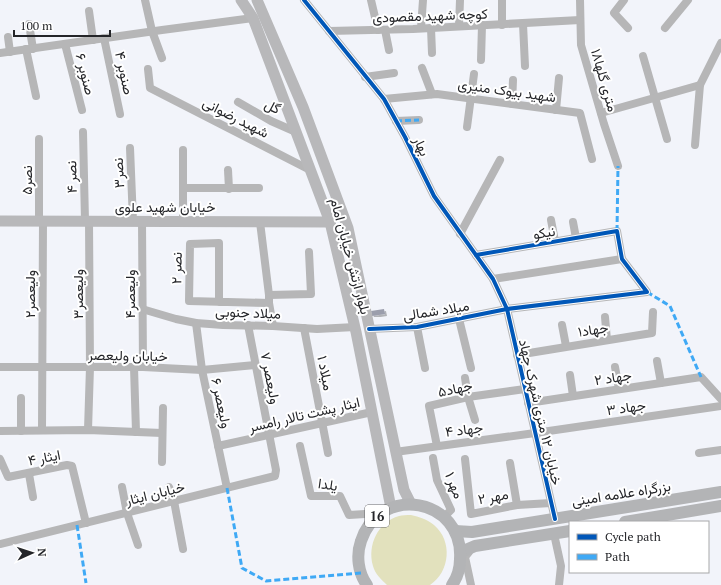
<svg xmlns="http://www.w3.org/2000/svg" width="721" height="585" viewBox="0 0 721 585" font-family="'PT Serif',Vazirmatn,serif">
	<defs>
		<filter id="shadow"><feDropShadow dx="2" dy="2" stdDeviation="0" flood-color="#0004"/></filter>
	</defs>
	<rect width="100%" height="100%" fill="#f2f4fa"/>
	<!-- green -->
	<path fill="#e2e1bd" d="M 411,515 C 419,517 427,519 434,525 C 453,541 450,572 430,585 L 387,585 C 381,579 375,574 373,566 C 367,545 378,522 399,516 C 402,515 407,515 411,515 Z"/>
	<!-- building -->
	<path fill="#9b9eac" filter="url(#shadow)" d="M 384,309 L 385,314 L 372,316 L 371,311 Z"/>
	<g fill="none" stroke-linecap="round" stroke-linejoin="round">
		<!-- minor -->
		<g stroke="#b6b6b7" stroke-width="8">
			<path d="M 145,0 L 152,31 L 162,58"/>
			<path d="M 304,0 L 384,99 L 405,137 L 434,196 L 493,279 L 507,309 L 555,519"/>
			<path d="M 371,0 L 378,30"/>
			<path d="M 502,0 L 502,25"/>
			<path d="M 580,0 L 581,45 L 604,124 L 618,166"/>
			<path d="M 624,0 L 614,13 L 628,28"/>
			<path d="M 89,11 L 93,40"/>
			<path d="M 29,24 L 33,49"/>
			<path d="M 523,24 L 525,66"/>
			<path d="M 459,26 L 460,0"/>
			<path d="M 421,28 L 423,0"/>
			<path d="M 431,28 L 432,53"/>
			<path d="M 665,28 L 688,0"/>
			<path d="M 385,30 L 389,50"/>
			<path d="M 329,31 L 413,29 L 580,20"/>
			<path d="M 8,37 L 10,52"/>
			<path d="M 104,38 L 120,114"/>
			<path d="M 65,44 L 82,110"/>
			<path d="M 26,49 L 36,96"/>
			<path d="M 0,53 L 162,30 L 253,18"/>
			<path d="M 643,56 L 667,139"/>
			<path d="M 481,60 L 482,25"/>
			<path d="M 422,68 L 432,94"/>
			<path d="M 148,69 L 150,88 L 310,170"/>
			<path d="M 365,77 L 394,73"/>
			<path d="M 384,99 L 437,94 L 580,113 L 592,159"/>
			<path d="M 238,102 L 271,121 L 296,132"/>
			<path d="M 512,104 L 513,80"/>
			<path d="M 556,110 L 559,78"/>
			<path d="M 601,113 L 700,85 L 721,43"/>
			<path d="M 396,121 L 419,120"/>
			<path d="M 467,127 L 474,74"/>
			<path d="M 83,132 L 85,221"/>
			<path d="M 695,145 L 700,85"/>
			<path d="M 130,148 L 133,221"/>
			<path d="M 228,170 L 229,189"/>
			<path d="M 183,188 L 259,188"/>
			<path d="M 551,220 L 555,241"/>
			<path d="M 39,221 L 39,139"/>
			<path d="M 142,221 L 143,367"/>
			<path d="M 183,221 L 183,150"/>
			<path d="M 260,222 L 269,295 L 269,303 L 273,326"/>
			<path d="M 573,222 L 576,238"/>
			<path d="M 460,234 L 500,160"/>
			<path d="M 493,279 L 622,259"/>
			<path d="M 269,295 L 311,294 L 309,252"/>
			<path d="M 219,302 L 219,243 L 190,244 L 189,301 L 269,303"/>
			<path d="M 142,309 L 176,319 L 196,323 L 223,325 L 273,326 L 317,329 L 355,327"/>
			<path d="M 605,317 L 607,340"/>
			<path d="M 459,319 L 471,368"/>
			<path d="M 196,323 L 202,370 L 227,488"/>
			<path d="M 562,325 L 566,346"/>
			<path d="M 417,327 L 425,368"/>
			<path d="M 304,328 L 328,453"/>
			<path d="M 369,329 L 417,327 L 507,309 L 647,292 L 622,259 L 617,231 L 476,255"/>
			<path d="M 517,355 L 652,333 L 653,312"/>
			<path d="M 657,361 L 661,383"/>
			<path d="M 0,367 L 143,367 L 202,370 L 255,365"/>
			<path d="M 134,367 L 136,432"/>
			<path d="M 615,367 L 619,389"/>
			<path d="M 570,375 L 573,396"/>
			<path d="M 465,378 L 468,397 L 475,420"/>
			<path d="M 528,403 L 701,377 L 721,399"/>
			<path d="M 42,430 L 43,221"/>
			<path d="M 88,430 L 90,367 L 89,221"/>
			<path d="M 0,431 L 88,430 L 162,433"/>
			<path d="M 21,431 L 21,398"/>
			<path d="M 218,446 L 372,412"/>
			<path d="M 300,446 L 311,496 L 340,496 L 349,515 L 381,513"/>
			<path d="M 437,446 L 429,406 L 468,397 L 525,389"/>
			<path d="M 395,452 L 535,433 L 721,406"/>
			<path d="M 699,453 L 721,450"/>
			<path d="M 433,458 L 437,480 L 451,510 L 443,518"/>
			<path d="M 0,459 L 8,477 L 67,465 L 72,466 L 86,523"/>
			<path d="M 465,459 L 471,514 L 517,505 L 551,503"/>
			<path d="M 162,462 L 163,408"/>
			<path d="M 510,463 L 517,505"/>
			<path d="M 29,474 L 33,497"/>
			<path d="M 122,487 L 127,513 L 138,545"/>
			<path d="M 169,487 L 174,501 L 183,549"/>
			<path d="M 554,534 L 561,566 L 559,585"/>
			<path d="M 0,544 L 275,476 L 276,470 L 248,325"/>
			<path d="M 469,552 L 465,557 L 471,585"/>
		</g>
		<!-- major -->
		<g stroke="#b8b8ba" stroke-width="11">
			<path d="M 241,0 L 253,18 L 330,222 L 356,332 L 391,508"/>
			<path d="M 257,0 L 303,107 L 348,228 L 404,490 L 411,504"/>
			<path d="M 0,221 L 330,222"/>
		</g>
		<!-- highway -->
		<g stroke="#b3b4b6" stroke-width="12">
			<path d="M 625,522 L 721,506"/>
			<path d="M 455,531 L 472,532 L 721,492"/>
			<path d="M 461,552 L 475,546 L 570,531"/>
			<path d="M 367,585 C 358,573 356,555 361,541 C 380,483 464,498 460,559 C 460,568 457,578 452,585"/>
		</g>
		<!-- quiet -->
		<g stroke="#3fa9f5" stroke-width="3" stroke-dasharray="6 3" stroke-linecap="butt">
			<path d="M 396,121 L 419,120"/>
			<path d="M 617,231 L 618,166"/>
			<path d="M 647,292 L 670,306 L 701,377"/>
			<path d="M 227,488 L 242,568 L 266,581 L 361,573"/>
			<path d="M 77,525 L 86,583"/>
		</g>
		<!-- cycleway casing -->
		<g stroke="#fff" stroke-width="6">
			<g id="cycleway">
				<path d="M 304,0 L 384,99 L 405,137 L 434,196 L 493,279 L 507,309 L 555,519"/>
				<path d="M 369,329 L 417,327 L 507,309 L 647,292 L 622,259 L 617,231 L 476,255"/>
			</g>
		</g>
		<!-- cycleway -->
		<use href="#cycleway" stroke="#0057b8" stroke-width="4"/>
	</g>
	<g text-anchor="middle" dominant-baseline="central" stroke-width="4" stroke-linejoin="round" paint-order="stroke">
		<!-- shield labels -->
		<rect fill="#fff" stroke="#666669" stroke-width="1" x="365" y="505" width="24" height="22" rx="3"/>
		<g font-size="13" font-weight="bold" fill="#242529">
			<text x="377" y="516">16</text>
		</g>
		<!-- street labels -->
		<g font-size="14" fill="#242529" stroke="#fff">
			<text transform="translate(430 15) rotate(-2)">کوچه شهید مقصودی</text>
			<text transform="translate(125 73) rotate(78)">صنوبر ۴</text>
			<text transform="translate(86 74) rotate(76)">صنوبر ۶</text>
			<text transform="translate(605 80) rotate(74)">۱۸متری گلها</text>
			<text transform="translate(507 90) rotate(8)">شهید بیوک منیری</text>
			<text transform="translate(273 106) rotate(28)">گل</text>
			<text transform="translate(236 117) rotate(27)">شهید رضوانی</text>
			<text transform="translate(422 146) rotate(65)">بهار</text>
			<text transform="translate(118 173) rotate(-93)">نصر۳</text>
			<text transform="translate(71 177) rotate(-91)">نصر ۴</text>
			<text transform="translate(26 180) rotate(-90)">نصر۵</text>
			<text x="165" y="206">خیابان شهید علوی</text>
			<text transform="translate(544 232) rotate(-10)">نیکو</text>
			<text transform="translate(351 256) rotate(75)">بلوار ارتش خیابان امام</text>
			<text transform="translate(176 268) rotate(-89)">نصر ۲</text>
			<text transform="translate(29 294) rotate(-90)">ولیعصر۲</text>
			<text transform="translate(77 294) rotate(-90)">ولیعصر۳</text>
			<text transform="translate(129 294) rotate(-90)">ولیعصر۴</text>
			<text transform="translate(436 310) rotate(-9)">میلاد شمالی</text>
			<text transform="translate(248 312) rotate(2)">میلاد جنوبی</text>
			<text transform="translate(593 329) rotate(-9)">جهاد۱</text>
			<text transform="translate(128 355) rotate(1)">خیابان ولیعصر</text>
			<text transform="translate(326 373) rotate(79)">میلاد ۱</text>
			<text transform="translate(613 377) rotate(-9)">جهاد ۲</text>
			<text transform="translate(271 378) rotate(79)">ولیعصر ۷</text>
			<text transform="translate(455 388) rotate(-12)">جهاد۵</text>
			<text transform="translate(222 403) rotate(78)">ولیعصر ۶</text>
			<text transform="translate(626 407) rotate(-8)">جهاد ۳</text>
			<text transform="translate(541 412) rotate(77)">خیابان ۱۲ متری شهرک جهاد</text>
			<text transform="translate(304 414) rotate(-13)">ایثار پشت تالار رامسر</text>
			<text transform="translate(464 429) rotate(-7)">جهاد ۴</text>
			<text transform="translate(44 457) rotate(-11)">ایثار ۴</text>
			<text transform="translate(328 484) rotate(8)">یلدا</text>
			<text transform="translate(455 485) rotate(68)">مهر ۱</text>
			<text transform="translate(155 493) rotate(-14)">خیابان ایثار</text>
			<text transform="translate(621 493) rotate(-9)">بزرگراه علامه امینی</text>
			<text transform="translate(493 496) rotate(-11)">مهر ۲</text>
		</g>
	</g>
	<!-- legend -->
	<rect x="569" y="521" width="140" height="52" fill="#ffffff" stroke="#a7a8a9"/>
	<rect x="577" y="534" width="20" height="6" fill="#0057b8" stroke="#a7a8a9"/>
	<text x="605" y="541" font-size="12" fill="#242529">Cycle path</text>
	<rect x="577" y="554" width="20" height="6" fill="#3fa9f5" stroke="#a7a8a9"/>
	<text x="605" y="561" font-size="12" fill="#242529">Path</text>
	<!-- north arrow -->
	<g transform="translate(32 553) rotate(87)" stroke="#ffffff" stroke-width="3" paint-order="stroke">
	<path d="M0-3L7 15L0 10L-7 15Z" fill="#242529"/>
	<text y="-6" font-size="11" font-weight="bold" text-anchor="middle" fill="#242529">N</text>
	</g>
	<!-- scale -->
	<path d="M14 30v6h96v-6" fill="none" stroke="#242529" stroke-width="2"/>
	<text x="20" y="30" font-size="12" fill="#242529" stroke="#ffffff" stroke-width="3" paint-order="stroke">100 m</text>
</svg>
